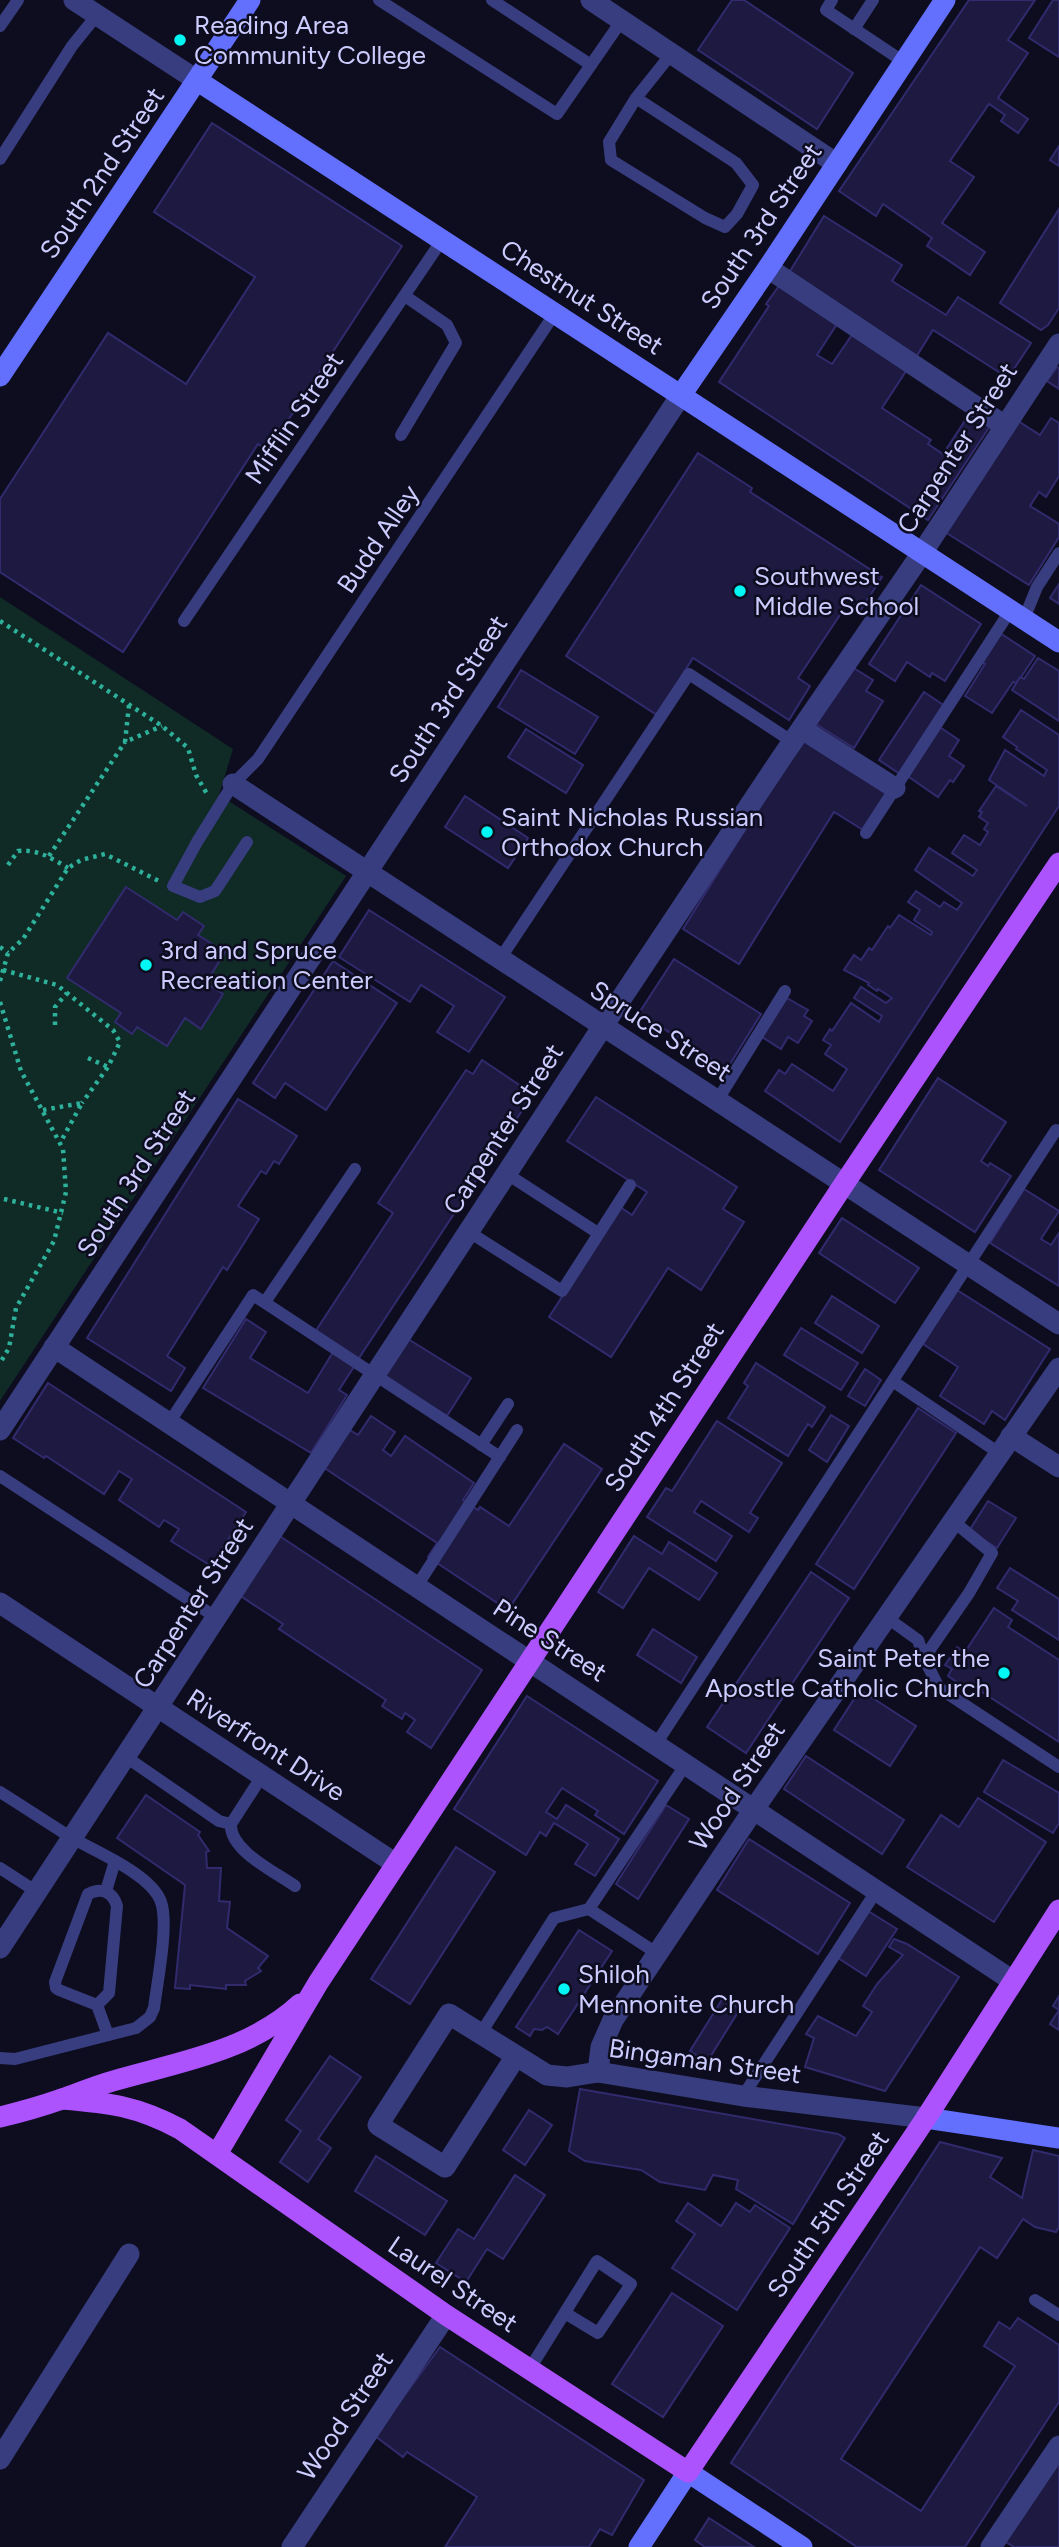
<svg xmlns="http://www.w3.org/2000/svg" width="1059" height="2547" viewBox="0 0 1059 2547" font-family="Figtree,sans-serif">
	<rect width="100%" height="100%" fill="#0e0d20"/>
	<!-- green -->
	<path fill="#102a26" d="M 0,597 L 233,749 L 219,795 L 346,876 L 0,1401 Z"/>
	<!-- building -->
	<g fill="#1d1941" stroke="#312b6d" stroke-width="2">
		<path d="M 732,0 L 744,0 L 853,73 L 817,129 L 698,50 Z"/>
		<path d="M 969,0 L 1035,0 L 1008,40 L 1028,53 L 998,98 L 1028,119 L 1018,133 L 1001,121 L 1005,115 L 989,104 L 950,161 L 974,177 L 942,223 L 985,252 L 970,275 L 927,246 L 932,238 L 883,204 L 876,216 L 839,191 Z"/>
		<path d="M 1053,0 L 1059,0 L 1059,57 L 1029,38 Z"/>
		<path d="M 212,123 L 402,246 L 268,451 L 258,444 L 123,652 L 0,572 L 0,499 L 108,333 L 186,384 L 255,277 L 154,212 Z"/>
		<path d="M 1059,146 L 1059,166 L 1050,160 Z"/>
		<path d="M 1059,209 L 1059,308 L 1048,325 L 1041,330 L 1000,303 Z"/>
		<path d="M 824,216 L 902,265 L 892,281 L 946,315 L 958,297 L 1031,343 L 1008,378 L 933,330 L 916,357 L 787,276 Z"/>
		<path d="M 781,283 L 839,321 L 817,355 L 832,364 L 854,332 L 908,368 L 882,408 L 931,440 L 928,444 L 943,454 L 974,407 L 994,420 L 928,520 L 719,382 L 769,306 L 766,304 Z"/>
		<path d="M 1057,367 L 1059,368 L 1059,389 L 1047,381 Z"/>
		<path d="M 1051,418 L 1059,423 L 1059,476 L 1046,497 L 1039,492 L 1030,506 L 1059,524 L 1059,537 L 1029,585 L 945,532 L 1015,419 L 1040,435 Z"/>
		<path d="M 698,453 L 752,488 L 750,492 L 882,577 L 858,614 L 846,606 L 798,678 L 810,686 L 789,720 L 693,658 L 657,715 L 566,656 Z"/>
		<path d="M 1059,584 L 1059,604 L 1050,598 Z"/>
		<path d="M 921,585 L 981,624 L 945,681 L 932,673 L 930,677 L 907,662 L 895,681 L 869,664 Z"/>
		<path d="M 1000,633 L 1035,656 L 1017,683 L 1013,682 L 992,713 L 965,696 L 985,664 L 981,662 Z"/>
		<path d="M 1038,658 L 1059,671 L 1059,721 L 1012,690 L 1020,677 L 1024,679 Z"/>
		<path d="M 847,664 L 873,680 L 866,691 L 883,701 L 854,748 L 811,721 Z"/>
		<path d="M 521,670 L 598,717 L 575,754 L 498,707 Z"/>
		<path d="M 924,692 L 945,706 L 900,774 L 879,760 Z"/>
		<path d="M 1021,710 L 1059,735 L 1059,806 L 840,1142 L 765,1091 L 779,1070 L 785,1074 L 792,1064 L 833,1091 L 847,1069 L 825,1054 L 831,1045 L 823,1040 L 830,1029 L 832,1031 L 851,1003 L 879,1022 L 882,1016 L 854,998 L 861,987 L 886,1003 L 892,998 L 878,989 L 877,991 L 868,985 L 869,983 L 844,970 L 854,955 L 861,960 L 869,948 L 872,950 L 888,926 L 890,928 L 899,915 L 931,935 L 932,932 L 914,920 L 920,910 L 908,902 L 916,891 L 940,907 L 944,902 L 957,910 L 962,903 L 915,870 L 929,848 L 973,876 L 977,870 L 952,853 L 964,835 L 980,845 L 988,832 L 984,829 L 988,823 L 979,817 L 982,812 L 979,811 L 996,786 L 1027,806 L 989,780 L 1005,750 L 1044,776 L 1047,770 L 1016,749 L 1017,747 L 1003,737 Z"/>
		<path d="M 938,726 L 959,740 L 949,756 L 964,766 L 953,782 L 950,780 L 938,797 L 906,775 Z"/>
		<path d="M 526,729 L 583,765 L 566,793 L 508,757 Z"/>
		<path d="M 802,738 L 888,791 L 863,830 L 834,812 L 739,964 L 683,929 Z"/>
		<path d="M 465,796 L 528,838 L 508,868 L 445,827 Z"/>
		<path d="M 126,887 L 177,920 L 183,912 L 204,926 L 198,935 L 225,952 L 206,983 L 223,994 L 201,1029 L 185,1018 L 167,1046 L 137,1027 L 132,1034 L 115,1022 L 121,1013 L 67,978 Z"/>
		<path d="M 369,910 L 505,997 L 469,1052 L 437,1032 L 454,1006 L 421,985 L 410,1002 L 339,957 Z"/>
		<path d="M 674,959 L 761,1014 L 727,1069 L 639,1013 Z"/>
		<path d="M 333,961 L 397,1003 L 326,1110 L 285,1083 L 275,1098 L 253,1083 Z"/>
		<path d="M 787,998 L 808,1010 L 804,1016 L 812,1021 L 798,1043 L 788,1037 L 781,1049 L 762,1037 Z"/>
		<path d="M 482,1060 L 533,1094 L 357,1361 L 315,1332 L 393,1213 L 378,1203 L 466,1070 L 473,1074 Z"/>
		<path d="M 938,1078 L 1006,1122 L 981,1161 L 988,1166 L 990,1163 L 1011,1176 L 975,1232 L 879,1170 Z"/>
		<path d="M 596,1097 L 737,1187 L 723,1209 L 744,1222 L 701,1290 L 668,1268 L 611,1357 L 549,1317 L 620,1207 L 632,1215 L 647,1192 L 567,1141 Z"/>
		<path d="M 238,1099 L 297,1136 L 279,1164 L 274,1161 L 266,1174 L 261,1171 L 238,1206 L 259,1219 L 227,1270 L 223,1267 L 167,1356 L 185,1368 L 171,1391 L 87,1338 Z"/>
		<path d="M 1024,1189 L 1059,1211 L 1041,1239 L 1051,1245 L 1059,1233 L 1059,1286 L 990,1243 Z"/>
		<path d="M 842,1218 L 919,1268 L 895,1303 L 819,1253 Z"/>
		<path d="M 957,1290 L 1050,1349 L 1005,1420 L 992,1411 L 984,1424 L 940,1396 L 958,1367 L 923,1344 Z"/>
		<path d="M 832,1296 L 879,1326 L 862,1353 L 815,1323 Z"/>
		<path d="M 246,1319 L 266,1332 L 250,1358 L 308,1393 L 333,1352 L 355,1365 L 339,1390 L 347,1395 L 311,1453 L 203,1388 Z"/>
		<path d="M 801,1328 L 858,1363 L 841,1390 L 784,1355 Z"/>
		<path d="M 408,1339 L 471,1378 L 447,1416 L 384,1377 Z"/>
		<path d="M 756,1363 L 825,1407 L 812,1427 L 808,1424 L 788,1456 L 728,1418 L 748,1386 L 744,1383 Z"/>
		<path d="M 865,1369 L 881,1380 L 865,1406 L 848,1396 Z"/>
		<path d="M 48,1383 L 246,1512 L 211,1566 L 171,1541 L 179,1529 L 164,1520 L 159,1527 L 119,1500 L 132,1479 L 119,1471 L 104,1494 L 46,1456 L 44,1458 L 13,1438 Z"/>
		<path d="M 918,1408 L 956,1433 L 854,1589 L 816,1564 Z"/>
		<path d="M 831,1415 L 849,1426 L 827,1462 L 809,1450 Z"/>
		<path d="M 371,1416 L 395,1432 L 383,1450 L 391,1456 L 405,1436 L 474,1483 L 463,1500 L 478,1510 L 480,1507 L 509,1526 L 564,1444 L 602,1469 L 508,1610 L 428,1557 L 437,1543 L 323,1467 L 348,1429 L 358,1435 Z"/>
		<path d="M 717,1421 L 782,1463 L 750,1513 L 758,1518 L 749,1532 L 701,1501 L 694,1512 L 732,1536 L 716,1561 L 647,1517 L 666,1488 L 672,1491 Z"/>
		<path d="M 988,1501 L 1016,1518 L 997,1548 L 969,1531 Z"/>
		<path d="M 275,1533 L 482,1670 L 431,1748 L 407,1732 L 415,1720 L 405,1713 L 402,1719 L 382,1706 L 386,1700 L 279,1629 L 283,1624 L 236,1593 Z"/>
		<path d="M 634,1536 L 662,1554 L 669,1542 L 717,1573 L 699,1600 L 649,1568 L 623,1608 L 598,1592 Z"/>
		<path d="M 1010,1568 L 1059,1599 L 1059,1640 L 1012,1610 L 1018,1601 L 997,1588 Z"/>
		<path d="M 811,1572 L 849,1598 L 746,1753 L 707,1727 Z"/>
		<path d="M 994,1608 L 1012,1620 L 1008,1627 L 1059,1660 L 1059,1742 L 968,1683 L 965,1688 L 948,1676 L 952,1669 L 945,1665 L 957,1647 L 965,1652 Z"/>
		<path d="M 653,1629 L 697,1657 L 681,1683 L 637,1655 Z"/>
		<path d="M 860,1690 L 916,1726 L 890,1766 L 834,1730 Z"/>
		<path d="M 527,1696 L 658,1781 L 624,1834 L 595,1815 L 598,1811 L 562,1788 L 546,1812 L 557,1819 L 566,1805 L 619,1839 L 595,1876 L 575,1864 L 588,1844 L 554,1823 L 546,1836 L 540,1832 L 526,1855 L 454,1809 Z"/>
		<path d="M 806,1756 L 904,1820 L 882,1854 L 784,1789 Z"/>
		<path d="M 1003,1760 L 1059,1793 L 1059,1823 L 1053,1833 L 984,1792 Z"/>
		<path d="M 146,1795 L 200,1832 L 198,1835 L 209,1851 L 206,1852 L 207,1868 L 221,1868 L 219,1901 L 230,1902 L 227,1928 L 268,1956 L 258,1968 L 261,1971 L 245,1981 L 246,1985 L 226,1985 L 226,1989 L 190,1985 L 190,1989 L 175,1988 L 185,1885 L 117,1838 Z"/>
		<path d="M 978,1798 L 1046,1842 L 994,1922 L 907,1867 L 941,1815 L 959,1827 Z"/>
		<path d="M 666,1805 L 689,1819 L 638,1899 L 616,1884 Z"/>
		<path d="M 749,1839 L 850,1903 L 818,1954 L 717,1890 Z"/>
		<path d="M 456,1847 L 495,1872 L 410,2004 L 371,1979 Z"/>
		<path d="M 868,1911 L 897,1929 L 866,1976 L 838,1958 Z"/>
		<path d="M 579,1930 L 612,1951 L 558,2034 L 547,2027 L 542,2030 L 534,2029 L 530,2036 L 516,2027 Z"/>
		<path d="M 894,1939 L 907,1944 L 959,1977 L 885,2091 L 805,2067 L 814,2038 L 806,2034 L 818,2016 L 856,2036 L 872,2012 L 863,2006 L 877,1984 L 903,1955 L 889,1947 Z"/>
		<path d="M 1059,1996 L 1059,2030 L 1050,2024 L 1059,2010 L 1053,2006 Z"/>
		<path d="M 723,1998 L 740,2009 L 707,2062 L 690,2051 Z"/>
		<path d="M 330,2056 L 361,2077 L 318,2139 L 331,2148 L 308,2182 L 280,2162 L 301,2131 L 286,2120 Z"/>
		<path d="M 580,2089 L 838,2134 L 845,2138 L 793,2224 L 736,2189 L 738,2180 L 713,2175 L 705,2190 L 660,2182 L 641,2170 L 585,2161 L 569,2151 Z"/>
		<path d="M 529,2110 L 552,2125 L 525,2165 L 503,2150 Z"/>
		<path d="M 940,2142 L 1002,2158 L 990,2177 L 1022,2198 L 1033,2150 L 1059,2156 L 1059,2227 L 1056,2232 L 1035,2227 L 1023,2219 L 997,2258 L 980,2247 L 841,2459 L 921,2511 L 1015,2366 L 984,2346 L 999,2322 L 1010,2329 L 1018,2318 L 1059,2345 L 1059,2402 L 965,2547 L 857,2547 L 731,2463 Z"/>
		<path d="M 376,2156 L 447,2201 L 425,2235 L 355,2191 Z"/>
		<path d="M 515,2175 L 545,2195 L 503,2259 L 487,2249 L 466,2282 L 436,2263 L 458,2229 L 474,2239 Z"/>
		<path d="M 688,2203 L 721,2226 L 736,2203 L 750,2212 L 755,2205 L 790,2228 L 737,2310 L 672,2268 L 695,2234 L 676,2221 Z"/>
		<path d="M 672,2293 L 723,2326 L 663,2417 L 612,2384 Z"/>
		<path d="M 440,2347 L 644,2480 L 612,2535 L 600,2529 L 589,2547 L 445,2547 L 477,2497 L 407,2452 L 403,2457 L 375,2436 Z"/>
		<path d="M 1059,2450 L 1059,2547 L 1014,2547 L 1001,2539 Z"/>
		<path d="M 709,2518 L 754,2547 L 705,2547 L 695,2540 Z"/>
	</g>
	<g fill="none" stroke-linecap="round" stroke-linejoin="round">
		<!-- path -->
		<g stroke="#2eb19b" stroke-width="4.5" stroke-dasharray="3.5 5" stroke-linecap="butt">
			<path d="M 0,621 L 162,726 L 188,748 L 196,775 L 207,794"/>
			<path d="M 129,705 L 125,742 L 162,726"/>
			<path d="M 49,856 L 125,742"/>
			<path d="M 8,865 L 18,851 C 38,849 51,858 68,868"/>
			<path d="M 0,947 L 8,953"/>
			<path d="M 3,970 L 57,985 L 113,1030 L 120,1042 L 108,1067 L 82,1103"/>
			<path d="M 0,981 L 8,953 L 23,939 L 68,868 L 81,860 L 105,854 L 159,881"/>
			<path d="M 0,1002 L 21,1071 L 63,1149 L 66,1192 L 54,1241 L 16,1308 L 9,1348 L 0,1363"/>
			<path d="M 55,1025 L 55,1007 L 67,993"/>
			<path d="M 88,1058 L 108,1067"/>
			<path d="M 43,1110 L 82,1103 L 60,1143"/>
			<path d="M 4,1199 L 63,1213"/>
		</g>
		<!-- lane -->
		<g stroke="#383d7f" stroke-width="12">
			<path d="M 379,0 L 557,114 L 622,20"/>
			<path d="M 492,0 L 591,65"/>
			<path d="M 832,0 L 826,10 L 904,62"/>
			<path d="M 0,26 L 18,0"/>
			<path d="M 854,29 L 873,0"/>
			<path d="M 636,98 L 736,163 L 753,185 L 737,214 L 725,227 L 705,218 L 611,160 L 609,142 L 636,98 L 672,53"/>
			<path d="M 0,159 L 72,46 L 97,15"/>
			<path d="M 401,435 L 456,343 L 447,325 L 405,296"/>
			<path d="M 1024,619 L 1037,587 L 1059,553"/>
			<path d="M 184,621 L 442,240"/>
			<path d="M 866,833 L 1010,611"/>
			<path d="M 247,842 L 215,891 L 200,897 L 173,886 L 197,842 L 233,784 L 258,759 L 555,313"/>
			<path d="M 500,959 L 689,674 L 793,742"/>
			<path d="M 717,1101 L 785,991"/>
			<path d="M 507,1174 L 598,1233"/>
			<path d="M 469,1232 L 562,1291 L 630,1185"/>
			<path d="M 265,1302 L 355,1169"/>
			<path d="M 894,1382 L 999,1453"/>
			<path d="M 169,1423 L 253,1295 L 500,1457"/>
			<path d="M 481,1445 L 508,1404"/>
			<path d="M 0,1476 L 217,1618"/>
			<path d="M 417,1586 L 517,1430"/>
			<path d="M 886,1617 L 918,1640 L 924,1658 L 939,1688 L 1059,1767"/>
			<path d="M 924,1658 L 969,1593 L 992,1553 L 953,1521"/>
			<path d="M 656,1744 L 1056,1130"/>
			<path d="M 126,1757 L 219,1821 L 231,1824"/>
			<path d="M 262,1776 L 231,1824 C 229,1850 275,1872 295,1886"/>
			<path d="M 0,1792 C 24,1807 48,1823 72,1838 C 97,1852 152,1875 161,1902 C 169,1925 157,1983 154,2008 L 150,2017 L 136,2028 L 15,2059 L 0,2058"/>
			<path d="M 0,1868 L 37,1892"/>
			<path d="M 106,1891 L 115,1861"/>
			<path d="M 589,1909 L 686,1764"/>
			<path d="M 589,1909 L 658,1954"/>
			<path d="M 97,2005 L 109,1993 L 117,1906 C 113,1892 102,1887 88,1894 L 55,1982 L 56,1988 L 59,1990 L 97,2005 L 108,2035"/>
			<path d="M 481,2033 L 554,1918 L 589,1909"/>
			<path d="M 743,2096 L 877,1890"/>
			<path d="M 1035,2300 L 1059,2315"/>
			<path d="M 529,2370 L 597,2261 L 631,2284 L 598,2333 L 565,2313"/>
		</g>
		<!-- street -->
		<g stroke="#383d7f" stroke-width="21">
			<path d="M 74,0 L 198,81"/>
			<path d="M 591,0 L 837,164"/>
			<path d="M 768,268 L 1005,426"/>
			<path d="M 802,729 L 895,788"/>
			<path d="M 233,784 L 1059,1324"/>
			<path d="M 54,1347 L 1013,1981"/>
			<path d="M 0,1430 L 681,395"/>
			<path d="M 1011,1436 L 1059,1467"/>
			<path d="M 0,1603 L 396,1864"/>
			<path d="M 0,1948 L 603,1026 L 782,757 L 922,553 L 1059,344"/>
			<path d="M 516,2056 L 445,2167 L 378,2125 L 449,2014 L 547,2075 L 567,2077 L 598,2072 L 743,2096 L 926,2118"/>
			<path d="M 598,2072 L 601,2047 L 613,2020 L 754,1809 L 1059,1368"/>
			<path d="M 0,2459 L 129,2254"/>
			<path d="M 292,2547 L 446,2315"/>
			<path d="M 991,2547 L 1059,2446"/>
		</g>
		<!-- secondary -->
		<g stroke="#6370fe" stroke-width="21">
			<path d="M 198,81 L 1059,642"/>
			<path d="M 0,376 L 250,0"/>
			<path d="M 681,395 L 768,268 L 945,0"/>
			<path d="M 926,2118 L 1059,2138"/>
			<path d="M 639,2547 L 688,2472 L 802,2547"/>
		</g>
		<!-- primary -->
		<g stroke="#ac53fe" stroke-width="21">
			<path d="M 62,2099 C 110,2103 137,2106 180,2129 L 446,2315 L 688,2472 L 926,2118 L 1059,1910"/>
			<path d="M 0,2117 C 21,2112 42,2106 62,2099 C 79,2093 95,2086 113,2081 C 178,2062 248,2052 300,2004"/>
			<path d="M 217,2154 L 318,1983 L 844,1184 L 1059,863"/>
		</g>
	</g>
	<!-- markers -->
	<g fill="#01f6f4" stroke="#0e0d20" stroke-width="2.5">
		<circle cx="180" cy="40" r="7"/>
		<circle cx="740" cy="591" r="7"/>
		<circle cx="487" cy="832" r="7"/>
		<circle cx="146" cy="965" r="7"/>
		<circle cx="1004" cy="1673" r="7"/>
		<circle cx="564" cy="1989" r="7"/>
	</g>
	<g text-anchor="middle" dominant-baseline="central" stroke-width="5" stroke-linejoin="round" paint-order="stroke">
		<!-- poi labels -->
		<g font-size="26" fill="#ccf" stroke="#0e0d20" text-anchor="start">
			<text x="194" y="25">Reading Area<tspan x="194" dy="30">Community College</tspan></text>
			<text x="754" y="576">Southwest<tspan x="754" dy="30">Middle School</tspan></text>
			<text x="501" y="817">Saint Nicholas Russian<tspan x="501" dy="30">Orthodox Church</tspan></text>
			<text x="160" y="950">3rd and Spruce<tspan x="160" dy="30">Recreation Center</tspan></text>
			<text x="990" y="1658" text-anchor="end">Saint Peter the<tspan x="990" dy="30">Apostle Catholic Church</tspan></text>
			<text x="578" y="1974">Shiloh<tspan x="578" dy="30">Mennonite Church</tspan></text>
		</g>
		<!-- street labels -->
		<g font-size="26" fill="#ccf" stroke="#0e0d20">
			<text transform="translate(102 173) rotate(-56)">South 2nd Street</text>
			<text transform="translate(761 226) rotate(-56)">South 3rd Street</text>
			<text transform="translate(582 297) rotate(33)">Chestnut Street</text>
			<text transform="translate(294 418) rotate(-56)">Mifflin Street</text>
			<text transform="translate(957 448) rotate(-57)">Carpenter Street</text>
			<text transform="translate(378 539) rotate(-56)">Budd Alley</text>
			<text transform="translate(448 699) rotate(-57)">South 3rd Street</text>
			<text transform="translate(661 1031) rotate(33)">Spruce Street</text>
			<text transform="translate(503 1129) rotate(-57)">Carpenter Street</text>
			<text transform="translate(136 1173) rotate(-57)">South 3rd Street</text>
			<text transform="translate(664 1407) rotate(-57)">South 4th Street</text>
			<text transform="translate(193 1603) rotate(-57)">Carpenter Street</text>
			<text transform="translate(550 1640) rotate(33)">Pine Street</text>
			<text transform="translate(266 1745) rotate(33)">Riverfront Drive</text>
			<text transform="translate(737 1786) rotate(-56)">Wood Street</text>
			<text transform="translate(705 2061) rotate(8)">Bingaman Street</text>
			<text transform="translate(828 2214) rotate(-56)">South 5th Street</text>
			<text transform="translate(453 2284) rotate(34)">Laurel Street</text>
			<text transform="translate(345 2416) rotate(-56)">Wood Street</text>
		</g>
	</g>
</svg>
